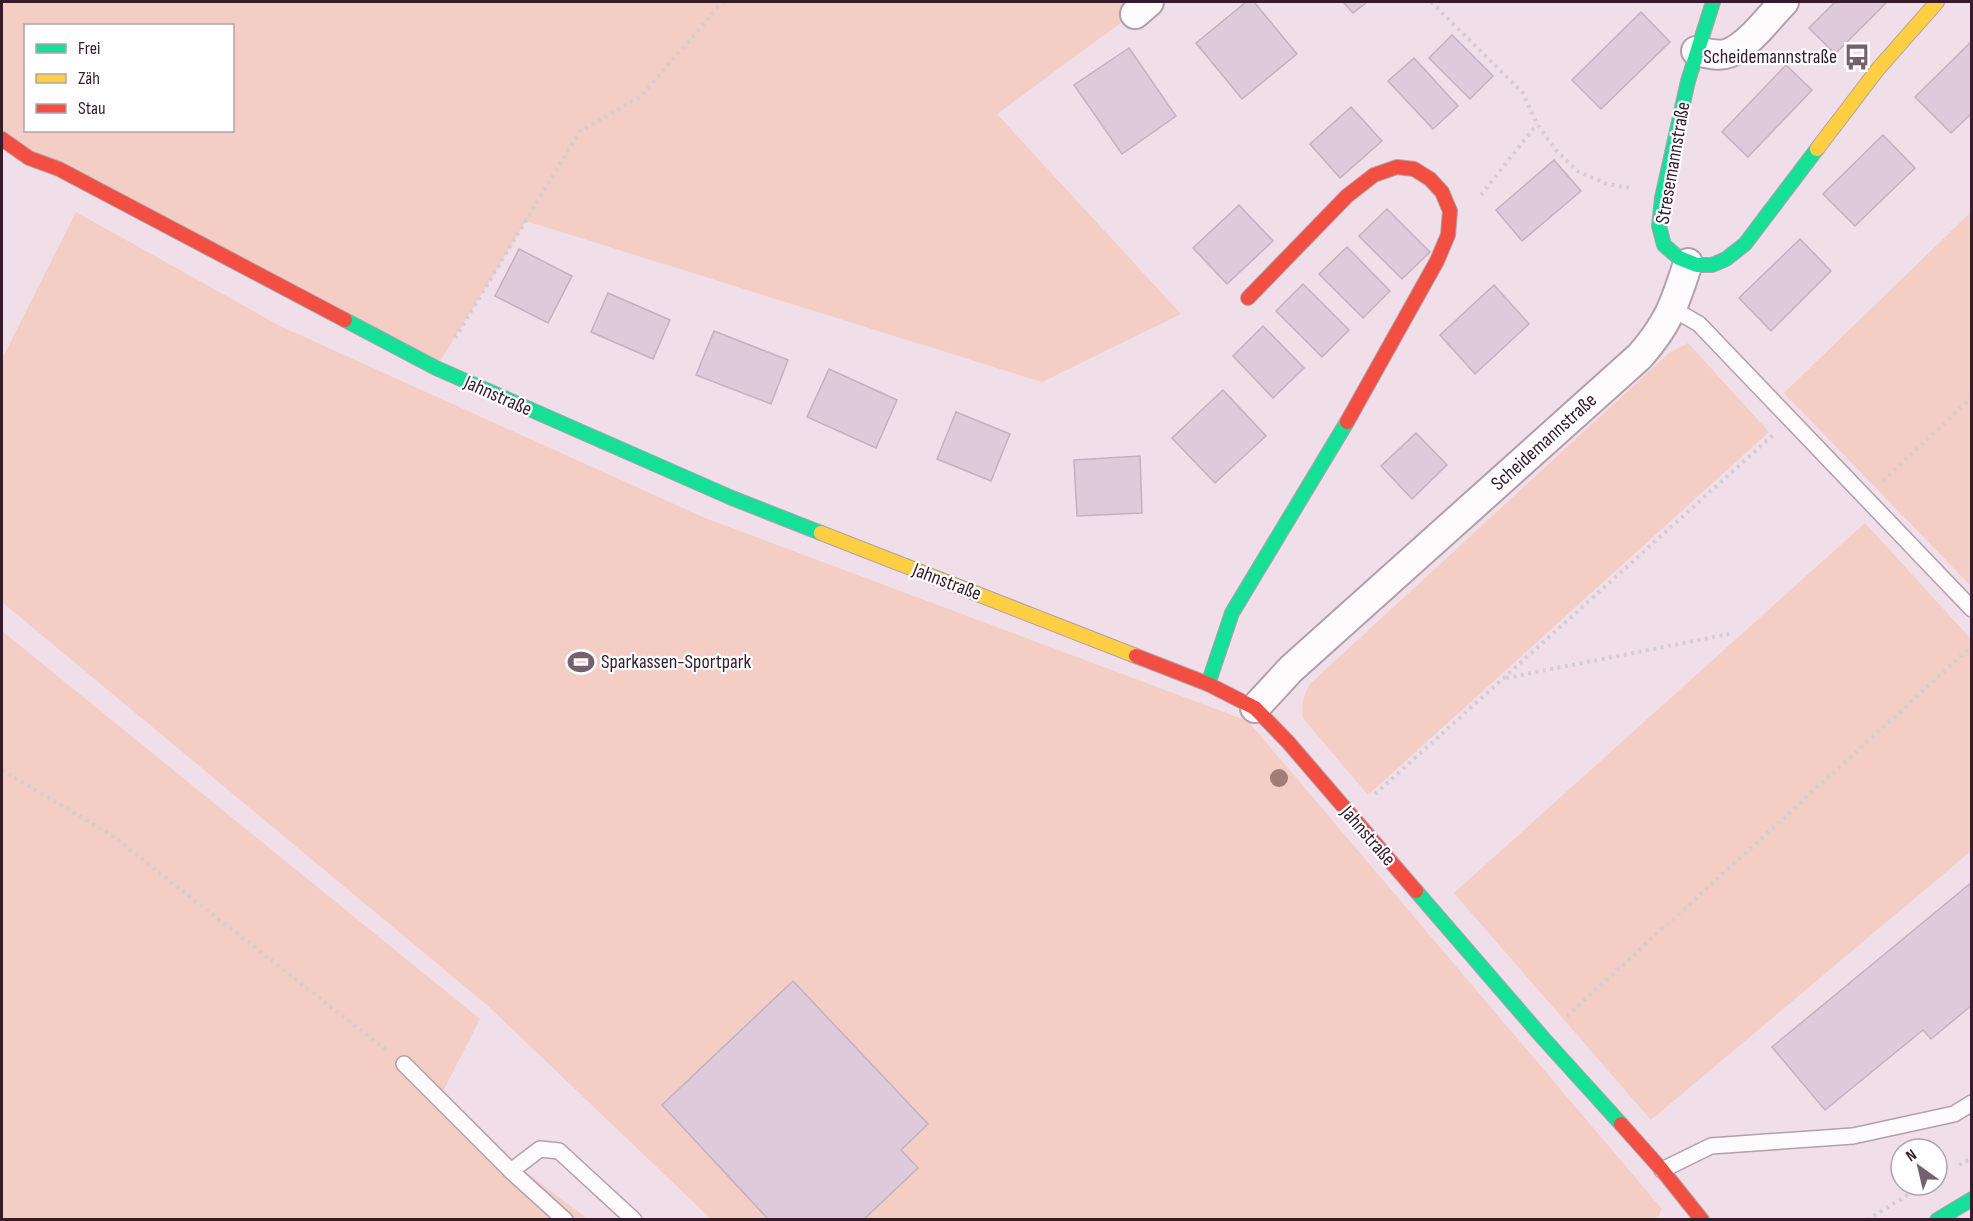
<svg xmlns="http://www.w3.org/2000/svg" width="1973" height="1221" viewBox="0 0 1973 1221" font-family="'Sofia Sans Condensed',sans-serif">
	<rect width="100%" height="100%" fill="#f0dfe9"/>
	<!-- green -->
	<g fill="#f4cdc5" fill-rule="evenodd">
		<path d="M 2,2 L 1149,2 L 997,114 L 1181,314 L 1042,382 L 526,221 L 436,368 L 2,139 ZM 26,26 L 232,26 L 232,130 L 26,130 Z"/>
		<path d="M 76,212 L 280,326 L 705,518 L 1248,721 L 1662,1209 L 1657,1219 L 711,1219 L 488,1006 L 2,602 L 2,359 Z"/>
		<path d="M 1971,212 L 1971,586 L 1784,393 Z"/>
		<path d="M 1688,343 L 1769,432 L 1368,795 L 1303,718 C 1301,705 1303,696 1310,684 L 1669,353 Z"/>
		<path d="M 1865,523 L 1971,639 L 1971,851 L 1651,1120 L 1454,893 Z"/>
		<path d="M 2,631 L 480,1019 L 436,1105 L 588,1219 L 2,1219 Z"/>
	</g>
	<!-- building -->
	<g fill="#decadb" stroke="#c2b1c0" stroke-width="1.5">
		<path d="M 1246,2 L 1254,2 L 1297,54 L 1242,99 L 1196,43 Z"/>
		<path d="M 1343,2 L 1367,2 L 1353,13 Z"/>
		<path d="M 1835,2 L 1887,2 L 1835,54 L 1809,28 Z"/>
		<path d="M 1641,12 L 1670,42 L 1601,109 L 1572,80 Z"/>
		<path d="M 1452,35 L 1493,76 L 1470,99 L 1429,58 Z"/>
		<path d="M 1972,41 L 1972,113 L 1951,133 L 1915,97 Z"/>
		<path d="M 1129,48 L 1176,116 L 1122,154 L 1074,85 Z"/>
		<path d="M 1414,58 L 1458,106 L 1433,129 L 1388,81 Z"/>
		<path d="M 1786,65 L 1812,90 L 1748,157 L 1722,132 Z"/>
		<path d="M 1351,107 L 1382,141 L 1340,178 L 1310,144 Z"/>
		<path d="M 1883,135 L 1915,168 L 1855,226 L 1823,194 Z"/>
		<path d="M 1554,160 L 1581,191 L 1522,241 L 1496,210 Z"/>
		<path d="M 1239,205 L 1273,241 L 1227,284 L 1193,248 Z"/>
		<path d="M 1387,209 L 1430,252 L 1402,279 L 1359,236 Z"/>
		<path d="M 1800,239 L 1831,271 L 1771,331 L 1739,298 Z"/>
		<path d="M 1347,247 L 1390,291 L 1363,318 L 1319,274 Z"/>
		<path d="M 519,249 L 572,276 L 548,323 L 495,296 Z"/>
		<path d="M 1303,284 L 1349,330 L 1322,357 L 1276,311 Z"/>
		<path d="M 1494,285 L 1529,324 L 1475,374 L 1440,335 Z"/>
		<path d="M 608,293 L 670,320 L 653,359 L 591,332 Z"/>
		<path d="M 1263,326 L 1304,368 L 1273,398 L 1233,356 Z"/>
		<path d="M 714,331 L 788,360 L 771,404 L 696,375 Z"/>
		<path d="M 829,369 L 897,400 L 876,448 L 807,417 Z"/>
		<path d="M 1223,390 L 1266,436 L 1215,483 L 1172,438 Z"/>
		<path d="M 956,412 L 1010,434 L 991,481 L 937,459 Z"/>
		<path d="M 1416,433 L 1447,465 L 1412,499 L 1381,466 Z"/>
		<path d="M 1140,456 L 1142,513 L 1077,516 L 1074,460 Z"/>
		<path d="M 1972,882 L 1972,1005 L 1931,1039 L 1923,1030 L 1825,1110 L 1772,1047 Z"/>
		<path d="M 793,981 L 928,1124 L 901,1150 L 918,1168 L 863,1220 L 769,1220 L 662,1105 Z"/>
	</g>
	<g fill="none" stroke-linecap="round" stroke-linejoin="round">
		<!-- lane casing -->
		<g stroke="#b39fab" stroke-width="18">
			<g id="lane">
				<path d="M 1673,309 L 1699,324 L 1972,609"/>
				<path d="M 404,1064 L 511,1171 L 565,1220"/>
				<path d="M 1662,1170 L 1711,1146 L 1853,1136 L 1954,1114 L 1972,1103"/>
				<path d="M 511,1171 L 540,1149 L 559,1151 L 634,1220"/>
			</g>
		</g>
		<!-- street casing -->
		<g stroke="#b39fab" stroke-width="32">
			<g id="street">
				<path d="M 1135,14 L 1149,2"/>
				<path d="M 1696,51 C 1706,53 1719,57 1729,53 C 1749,45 1769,17 1784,2"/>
				<path d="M 1255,708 L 1291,669 L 1640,356 C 1669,323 1675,303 1688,263"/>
			</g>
		</g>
		<!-- fast casing -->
		<g stroke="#b39fab" stroke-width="16">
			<g id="fast">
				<path d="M 1713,2 L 1688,81 L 1662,198 L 1659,226 L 1664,245 L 1679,258 L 1697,265 L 1712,265 L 1726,259 L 1745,244 L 1817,149"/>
				<path d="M 345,320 L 436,368 L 732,498 L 821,533"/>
				<path d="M 1208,684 L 1232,613 L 1347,422"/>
				<path d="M 1416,891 L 1543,1038 L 1621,1124"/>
				<path d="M 1937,1220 L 1972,1199"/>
			</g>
		</g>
		<!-- slow casing -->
		<g stroke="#b39fab" stroke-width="16">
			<g id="slow">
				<path d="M 1817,149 L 1878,69 L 1937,2"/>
				<path d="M 821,533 L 1136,656"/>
			</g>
		</g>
		<!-- jam casing -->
		<g stroke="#b39fab" stroke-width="16">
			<g id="jam">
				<path d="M 2,139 L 29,158 L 59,169 L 345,320"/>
				<path d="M 1248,298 L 1347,196 L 1374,175 L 1397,167 L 1414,169 L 1430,179 L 1442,192 L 1450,211 L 1448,235 L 1437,261 L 1347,422"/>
				<path d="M 1136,656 L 1208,684 L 1255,708 L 1288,742 L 1416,891"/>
				<path d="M 1621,1124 L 1662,1170 L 1702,1220"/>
			</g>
		</g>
		<!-- path -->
		<g stroke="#d3ced1" stroke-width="4" stroke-dasharray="3 4.5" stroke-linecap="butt">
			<path d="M 1431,2 L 1523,93 L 1537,124 L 1556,150 L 1577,171 L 1607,184 L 1630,188"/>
			<path d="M 1481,195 L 1537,124"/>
			<path d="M 455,338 L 580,131 L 640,97 L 723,2"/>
			<path d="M 1883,481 L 1972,397"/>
			<path d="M 1506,678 L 1729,634"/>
			<path d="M 2,770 L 111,835 L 386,1050"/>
			<path d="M 1375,794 L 1773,435"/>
			<path d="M 1567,1016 L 1972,646"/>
			<path d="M 1959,1165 L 1972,1158"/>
			<path d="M 1867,1220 L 1914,1191"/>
		</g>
		<!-- lane -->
		<use href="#lane" stroke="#fdfafc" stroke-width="15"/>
		<!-- street -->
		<use href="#street" stroke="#fdfafc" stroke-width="28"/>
		<!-- fast -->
		<use href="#fast" stroke="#16e098" stroke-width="14"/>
		<!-- slow -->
		<use href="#slow" stroke="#ffcf43" stroke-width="14"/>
		<!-- jam -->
		<use href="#jam" stroke="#f24e42" stroke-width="14"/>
	</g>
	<!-- trees -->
	<circle fill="#a17c74" cx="1279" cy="778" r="9"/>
	<!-- icons -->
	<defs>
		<g id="bus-bare" transform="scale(2.07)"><path d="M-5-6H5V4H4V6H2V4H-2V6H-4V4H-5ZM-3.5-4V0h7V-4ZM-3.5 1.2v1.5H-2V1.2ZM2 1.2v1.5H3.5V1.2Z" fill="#77606e" stroke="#fff" stroke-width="2.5" paint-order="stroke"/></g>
		<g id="stadium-bare" transform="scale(2.07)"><path d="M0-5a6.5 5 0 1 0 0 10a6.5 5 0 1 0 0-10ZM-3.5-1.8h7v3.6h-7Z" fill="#77606e" stroke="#fff" stroke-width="2.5" paint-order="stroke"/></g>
	</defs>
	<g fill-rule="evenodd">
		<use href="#bus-bare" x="1857" y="57"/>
		<use href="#stadium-bare" x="581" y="662"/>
	</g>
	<g text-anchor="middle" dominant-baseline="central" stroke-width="4.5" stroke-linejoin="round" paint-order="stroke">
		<!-- poi labels -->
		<g font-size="20" fill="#361b2c" stroke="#fff" text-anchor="end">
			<text x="1837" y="57">Scheidemannstraße</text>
			<text x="601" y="662" text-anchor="start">Sparkassen-Sportpark</text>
		</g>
		<!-- street labels -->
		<g font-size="20" fill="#361b2c" stroke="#fff">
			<text transform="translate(1673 163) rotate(-80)">Stresemannstraße</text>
			<text transform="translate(498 396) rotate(24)">Jahnstraße</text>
			<text transform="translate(1544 442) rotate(-42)">Scheidemannstraße</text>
			<text transform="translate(947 582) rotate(21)">Jahnstraße</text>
			<text transform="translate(1368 836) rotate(49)">Jahnstraße</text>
		</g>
	</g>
	<!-- border -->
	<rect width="1973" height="1221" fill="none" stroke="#361b2c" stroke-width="6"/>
	<!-- legend -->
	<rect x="24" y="24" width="210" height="108" fill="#ffffff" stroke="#afa4ab" stroke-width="1.5"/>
	<rect x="36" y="44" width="30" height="9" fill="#16e098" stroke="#afa4ab" stroke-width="1.5"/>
	<text x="78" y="54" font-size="18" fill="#361b2c">Frei</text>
	<rect x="36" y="74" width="30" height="9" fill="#ffcf43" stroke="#afa4ab" stroke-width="1.5"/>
	<text x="78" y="84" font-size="18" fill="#361b2c">Zäh</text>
	<rect x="36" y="104" width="30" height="9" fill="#f24e42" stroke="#afa4ab" stroke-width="1.5"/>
	<text x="78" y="114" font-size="18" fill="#361b2c">Stau</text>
	<!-- north arrow -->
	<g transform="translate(1919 1167) rotate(326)"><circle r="28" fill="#ffffff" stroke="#afa4ab" stroke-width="1.5"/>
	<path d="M0-4.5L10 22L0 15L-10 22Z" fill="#77606e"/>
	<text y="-9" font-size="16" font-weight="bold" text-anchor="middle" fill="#361b2c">N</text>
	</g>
</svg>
